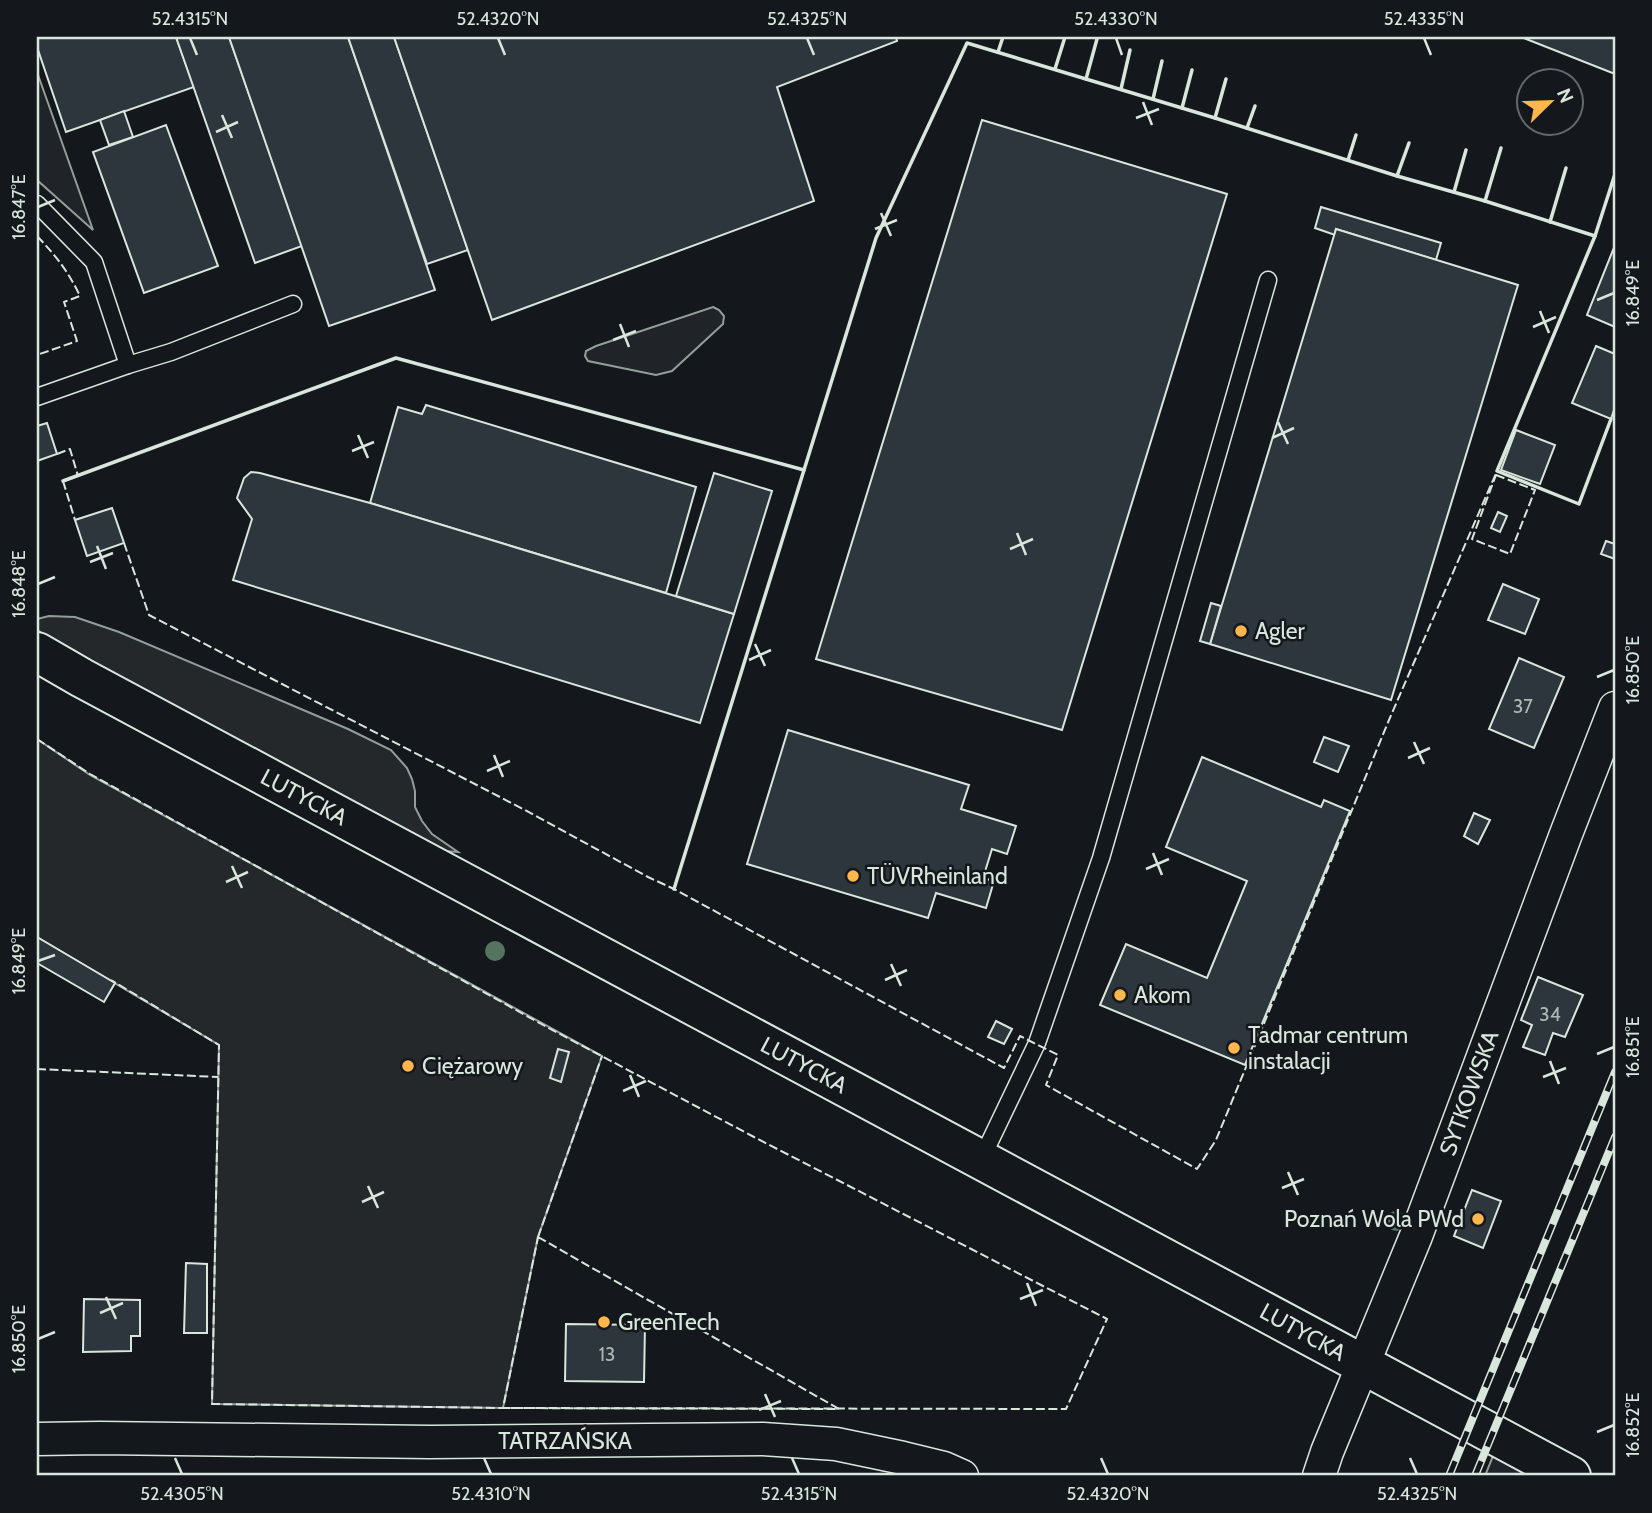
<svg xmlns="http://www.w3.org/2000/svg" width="1652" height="1513" viewBox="0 0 1652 1513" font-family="Cabin,sans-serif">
	<rect width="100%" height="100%" fill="#14181c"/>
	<!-- green -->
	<g fill="#202428" stroke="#939e99" stroke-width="2">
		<path d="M 37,72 L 93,230 L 37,180 Z"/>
		<path d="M 713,307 L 719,310 L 724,316 L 723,324 L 672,371 L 656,375 L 588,361 L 585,356 L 586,351 L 596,346 Z"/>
		<path d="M 1495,1451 L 1541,1476 L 1485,1476 Z"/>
	</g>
	<!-- parking -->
	<g fill="#24282b" stroke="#939e99" stroke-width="2">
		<path d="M 49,616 L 75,617 L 119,632 L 348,729 L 391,750 L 407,768 L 412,779 L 415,791 L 415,807 L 422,821 L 432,834 L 458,852 L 444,851 L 105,669 L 37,630 L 37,619 Z"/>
		<path d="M 37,739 L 90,775 L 602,1056 L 538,1237 L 503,1408 L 212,1404 L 219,1045 L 37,937 Z"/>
	</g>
	<!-- building -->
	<g fill="#2c363c" stroke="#d8e6dc" stroke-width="2">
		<path d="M 37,37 L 176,37 L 194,87 L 66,132 L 37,47 Z"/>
		<path d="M 176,37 L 229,37 L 302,246 L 255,263 Z"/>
		<path d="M 229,37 L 348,37 L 435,290 L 329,326 Z"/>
		<path d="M 348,37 L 394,37 L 468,250 L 427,264 Z"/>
		<path d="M 394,37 L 896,37 L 897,41 L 777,87 L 814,201 L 492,320 Z"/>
		<path d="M 1521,37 L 1615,37 L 1615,74 Z"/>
		<path d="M 124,111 L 133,137 L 109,145 L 100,120 Z"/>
		<path d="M 982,120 L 1227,194 L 1062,730 L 816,659 Z"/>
		<path d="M 166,125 L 218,266 L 144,293 L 93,152 Z"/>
		<path d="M 1321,207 L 1441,243 L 1436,260 L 1336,229 L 1335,235 L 1315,228 Z"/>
		<path d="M 1336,229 L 1518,285 L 1391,700 L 1210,644 Z"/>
		<path d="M 1615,245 L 1615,327 L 1587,315 Z"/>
		<path d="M 1596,346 L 1615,354 L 1615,407 L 1611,419 L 1572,403 Z"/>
		<path d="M 426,405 L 696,487 L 666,593 L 370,503 L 398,407 L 422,414 Z"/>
		<path d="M 47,423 L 57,454 L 37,461 L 37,426 Z"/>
		<path d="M 1516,430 L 1555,445 L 1540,484 L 1501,470 Z"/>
		<path d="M 251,472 L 260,473 L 370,503 L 734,614 L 700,723 L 233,580 L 252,519 L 237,498 L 244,478 Z"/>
		<path d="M 714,473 L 772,491 L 734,614 L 676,596 Z"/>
		<path d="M 112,508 L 124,543 L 87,556 L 75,520 Z"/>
		<path d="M 1498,512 L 1507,516 L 1500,532 L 1491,528 Z"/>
		<path d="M 1606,541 L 1615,544 L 1615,559 L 1601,554 Z"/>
		<path d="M 1503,584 L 1539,599 L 1525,634 L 1488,620 Z"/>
		<path d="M 1211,603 L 1221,606 L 1210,644 L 1200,641 Z"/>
		<path d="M 1519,658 L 1564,677 L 1534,748 L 1489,729 Z"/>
		<path d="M 788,730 L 969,785 L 961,809 L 1016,826 L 1007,854 L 992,849 L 983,878 L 994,881 L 986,908 L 936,893 L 928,918 L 747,864 Z"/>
		<path d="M 1324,737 L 1349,746 L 1338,772 L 1314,762 Z"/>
		<path d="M 1202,757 L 1321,807 L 1324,800 L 1350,811 L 1245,1065 L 1100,1005 L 1126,944 L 1207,978 L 1247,881 L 1166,847 Z"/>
		<path d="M 1474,813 L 1490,820 L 1478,844 L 1464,836 Z"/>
		<path d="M 37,937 L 115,983 L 104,1002 L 37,963 Z"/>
		<path d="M 1538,977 L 1583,995 L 1565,1037 L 1553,1033 L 1545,1055 L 1523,1047 L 1532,1025 L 1521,1020 Z"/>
		<path d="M 996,1021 L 1012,1029 L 1004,1044 L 988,1037 Z"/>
		<path d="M 558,1049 L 569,1052 L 561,1082 L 550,1078 Z"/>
		<path d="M 1472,1190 L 1501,1201 L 1483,1248 L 1454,1236 Z"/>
		<path d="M 186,1263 L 207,1264 L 207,1333 L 184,1333 Z"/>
		<path d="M 84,1299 L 140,1300 L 140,1336 L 131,1336 L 131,1351 L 83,1352 Z"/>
		<path d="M 566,1324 L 645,1325 L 644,1382 L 565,1381 Z"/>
	</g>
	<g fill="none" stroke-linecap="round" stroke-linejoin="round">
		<!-- service casing -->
		<g stroke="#d8e6dc" stroke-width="19">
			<g id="service">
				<path d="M 37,204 L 94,262 L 128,365"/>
				<path d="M 37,397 L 128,365 L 171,352 L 293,304"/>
				<path d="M 981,1160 L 1037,1043 L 1101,858 L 1268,280"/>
			</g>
		</g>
		<!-- minor casing -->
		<g stroke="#d8e6dc" stroke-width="35">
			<g id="minor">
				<path d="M 37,1439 L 100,1438 L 430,1442 L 763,1439 L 836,1444 L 903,1458 L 944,1468 L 962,1476"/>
				<path d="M 1319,1476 L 1327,1452 L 1416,1236 L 1566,834 L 1615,708"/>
			</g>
		</g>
		<!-- primary casing -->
		<g stroke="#d8e6dc" stroke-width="42">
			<path id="primary" d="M 37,652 L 82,678 L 1571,1476"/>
		</g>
		<!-- service -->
		<use href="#service" stroke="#14181c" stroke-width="16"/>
		<!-- minor -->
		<use href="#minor" stroke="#14181c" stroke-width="32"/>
		<!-- primary -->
		<use href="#primary" stroke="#14181c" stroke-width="38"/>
		<!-- rail casing -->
		<g stroke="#d8e6dc" stroke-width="8">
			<g id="rail">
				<path d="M 1449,1476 L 1615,1072"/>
				<path d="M 1475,1476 L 1615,1137"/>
			</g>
		</g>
		<!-- rail -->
		<use href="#rail" stroke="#14181c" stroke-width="5" stroke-dasharray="16" stroke-linecap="butt"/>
		<!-- fence -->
		<g stroke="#d8e6dc" stroke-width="2" stroke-dasharray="9 3.5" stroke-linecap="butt">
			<path d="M 37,236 C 56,256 68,271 80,296 L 64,302 L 77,341 L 37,355"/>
			<path d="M 57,454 L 70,449 L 78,476"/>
			<path d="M 1496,475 L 1535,490 L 1510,554 L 1472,539 Z"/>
			<path d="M 63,481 L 75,520"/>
			<path d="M 124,543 L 149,615 L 523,809 L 648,877 L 674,889 L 1004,1068 L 1020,1036 L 1058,1055 L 1046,1085 L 1197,1169 L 1216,1140 L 1389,720 L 1497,471"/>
			<path d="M 37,739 L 90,774 L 545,1026 L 754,1137 L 1107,1319 L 1066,1409 L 503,1408 L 212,1404 L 219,1045 L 111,980"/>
			<path d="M 37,1069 L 218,1077"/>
			<path d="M 538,1237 L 839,1409 L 503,1408 Z"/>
			<path d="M 538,1237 L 602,1056"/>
		</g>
		<!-- wall -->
		<g stroke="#d8e6dc" stroke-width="3.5">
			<path d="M 998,52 L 1003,37"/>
			<path d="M 1055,69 L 1065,37"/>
			<path d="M 1086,79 L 1097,39"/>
			<path d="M 1121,89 L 1130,50"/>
			<path d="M 1153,99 L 1162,61"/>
			<path d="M 1182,108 L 1192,70"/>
			<path d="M 1215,118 L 1226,79"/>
			<path d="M 1247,128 L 1255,106"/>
			<path d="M 1348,160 L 1356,135"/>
			<path d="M 1397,176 L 1409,143"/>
			<path d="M 1454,192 L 1466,150"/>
			<path d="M 1485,201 L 1501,148"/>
			<path d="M 1550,222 L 1566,168"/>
			<path d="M 1595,236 L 1615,174"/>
			<path d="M 63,481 L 396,358 L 804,470"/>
			<path d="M 674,889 L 876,238 L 967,43 L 1215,118 L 1397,176 L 1485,201 L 1595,236 L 1497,471 L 1579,504 L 1611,419"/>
		</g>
	</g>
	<!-- trees -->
	<g fill="#55745f">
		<circle cx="495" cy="951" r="10"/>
		<circle cx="1396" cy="1221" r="10"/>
	</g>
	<!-- ticks -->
	<path fill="none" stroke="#d8e6dc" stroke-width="2.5" d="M 190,38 L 197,55M 498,38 L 505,55M 807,38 L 814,55M 1116,38 L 1122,55M 1424,38 L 1431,55M 1143,102 L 1152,125M 222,115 L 232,138M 1136,118 L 1159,109M 216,132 L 238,122M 38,207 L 55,200M 881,213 L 891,236M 875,229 L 897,220M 1597,300 L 1614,293M 1540,311 L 1549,333M 620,324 L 629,347M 1533,327 L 1556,317M 613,340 L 636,331M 1278,422 L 1288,444M 358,435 L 368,458M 1272,438 L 1294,428M 352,451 L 374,442M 1017,533 L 1026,555M 97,546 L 106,569M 1010,549 L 1033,539M 90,562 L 113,553M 38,584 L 55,577M 755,644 L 765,666M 749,660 L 771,650M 1597,677 L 1614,670M 1414,742 L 1424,764M 494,755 L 503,777M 1408,758 L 1430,748M 487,771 L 510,761M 1153,853 L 1162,875M 232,866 L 242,888M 1146,869 L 1169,859M 226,882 L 248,872M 38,961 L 55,955M 891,964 L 901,986M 885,980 L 907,970M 1597,1054 L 1614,1047M 1550,1061 L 1559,1084M 630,1075 L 639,1097M 1543,1077 L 1566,1068M 623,1091 L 646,1081M 1288,1172 L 1298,1195M 368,1186 L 378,1208M 1282,1188 L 1304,1179M 362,1202 L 384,1192M 1027,1283 L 1036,1306M 106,1297 L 116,1319M 1020,1299 L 1043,1290M 100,1313 L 123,1303M 38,1339 L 55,1332M 765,1394 L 775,1417M 759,1410 L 781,1401M 1597,1432 L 1614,1425M 175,1458 L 182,1474M 484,1458 L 491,1474M 792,1458 L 799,1474M 1101,1458 L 1108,1474M 1410,1458 L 1417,1474"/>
	<!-- markers -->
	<g fill="#ffb74d" stroke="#14181c" stroke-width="2.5">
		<circle cx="1241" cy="631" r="7"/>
		<circle cx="853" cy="876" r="7"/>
		<circle cx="1120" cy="995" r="7"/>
		<circle cx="1234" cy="1048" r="7"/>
		<circle cx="408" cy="1066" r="7"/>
		<circle cx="1478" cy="1219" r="7"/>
		<circle cx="604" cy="1322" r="7"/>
	</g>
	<g text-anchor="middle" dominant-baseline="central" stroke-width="5" stroke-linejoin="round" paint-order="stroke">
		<!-- number labels -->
		<g font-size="19" fill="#adbab4">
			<text x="1523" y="706">37</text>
			<text x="1550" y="1014">34</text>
			<text x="607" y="1354">13</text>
		</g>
		<!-- poi labels -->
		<g font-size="23" fill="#d8e6dc" stroke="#14181c" text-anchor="start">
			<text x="1255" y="631">Agler</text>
			<text x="867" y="876">TÜVRheinland</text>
			<text x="1134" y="995">Akom</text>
			<text x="1248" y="1035">Tadmar centrum<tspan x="1248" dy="26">instalacji</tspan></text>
			<text x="422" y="1066">Ciężarowy</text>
			<text x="1464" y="1219" text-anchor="end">Poznań Wola PWd</text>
			<text x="618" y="1322">GreenTech</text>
		</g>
		<!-- street labels -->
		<g font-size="23" fill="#d8e6dc" stroke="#14181c">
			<text transform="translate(304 797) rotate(28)">LUTYCKA</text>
			<text transform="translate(804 1065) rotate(28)">LUTYCKA</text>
			<text transform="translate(1469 1093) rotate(-70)">SYTKOWSKA</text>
			<text transform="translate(1303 1332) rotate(29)">LUTYCKA</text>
			<text x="565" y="1441">TATRZAŃSKA</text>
		</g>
	</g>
	<!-- border -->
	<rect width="1652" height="1513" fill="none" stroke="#14181c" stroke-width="77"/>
	<!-- north arrow -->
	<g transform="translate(1550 102) rotate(67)"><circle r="33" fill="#14181c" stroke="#626a69" stroke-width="2"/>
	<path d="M0-5L12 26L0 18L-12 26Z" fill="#ffb74d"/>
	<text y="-10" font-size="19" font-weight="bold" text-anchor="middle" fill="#d8e6dc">N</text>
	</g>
	<rect x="38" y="38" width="1576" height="1436" fill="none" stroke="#d8e6dc" stroke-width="2.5"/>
	<g font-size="18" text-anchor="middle" fill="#d8e6dc">
		<text x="190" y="25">52.4315°N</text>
		<text x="498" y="25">52.4320°N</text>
		<text x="807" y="25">52.4325°N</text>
		<text x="1116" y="25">52.4330°N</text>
		<text x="1424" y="25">52.4335°N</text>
		<text transform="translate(19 207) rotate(-90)" y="6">16.847°E</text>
		<text transform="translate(1633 293) rotate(-90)" y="6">16.849°E</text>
		<text transform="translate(19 584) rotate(-90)" y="6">16.848°E</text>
		<text transform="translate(1633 670) rotate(-90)" y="6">16.850°E</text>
		<text transform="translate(19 961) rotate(-90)" y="6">16.849°E</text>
		<text transform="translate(1633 1047) rotate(-90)" y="6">16.851°E</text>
		<text transform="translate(19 1339) rotate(-90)" y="6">16.850°E</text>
		<text transform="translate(1633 1425) rotate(-90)" y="6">16.852°E</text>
		<text x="182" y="1500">52.4305°N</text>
		<text x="491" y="1500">52.4310°N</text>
		<text x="799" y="1500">52.4315°N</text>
		<text x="1108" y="1500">52.4320°N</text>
		<text x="1417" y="1500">52.4325°N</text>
	</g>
</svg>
